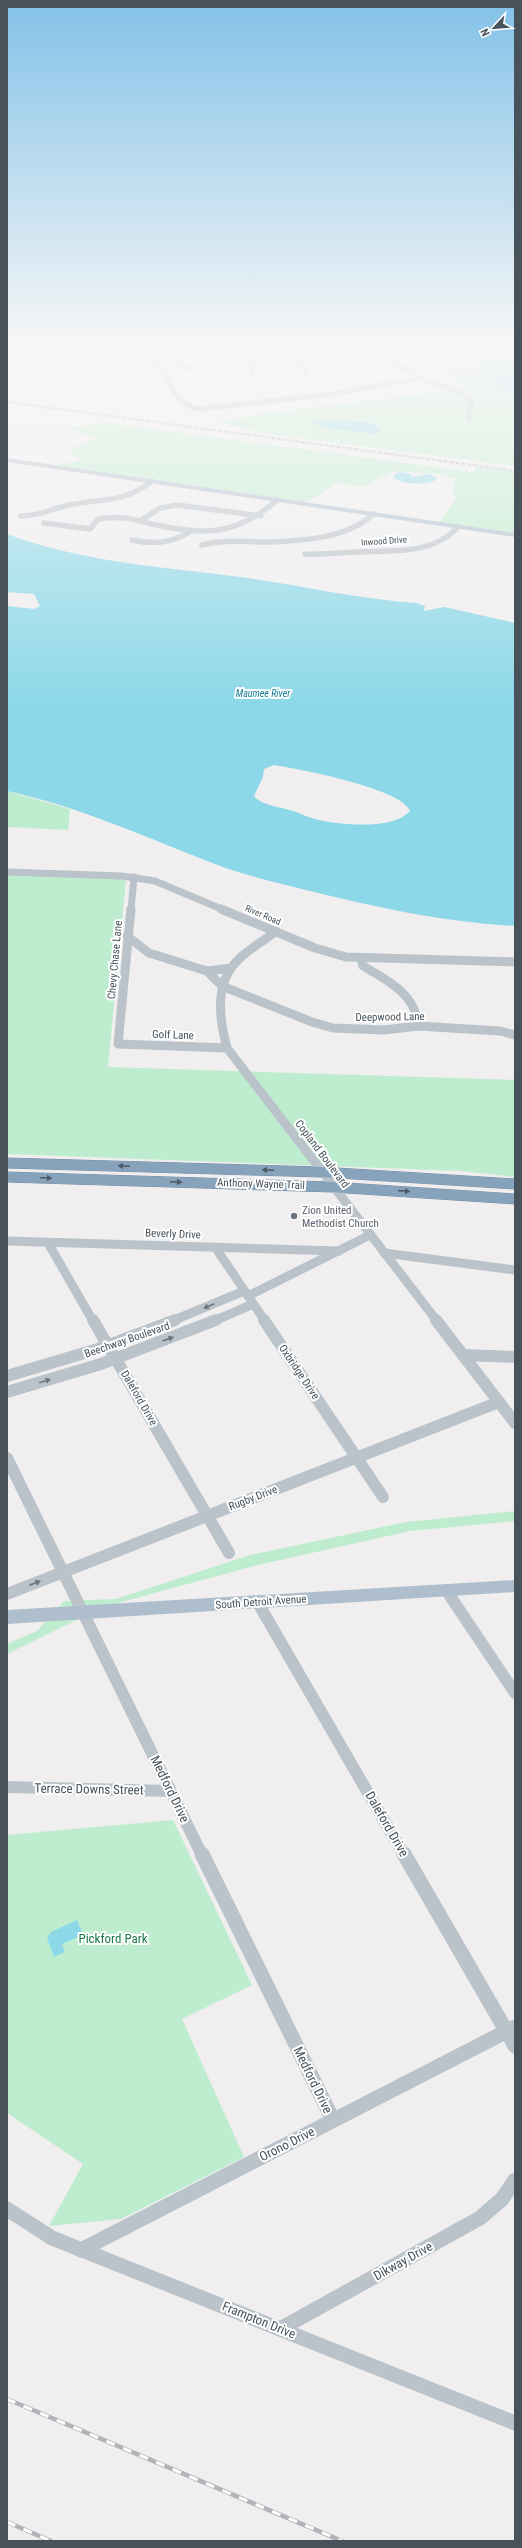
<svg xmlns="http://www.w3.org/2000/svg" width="522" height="2548" viewBox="0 0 522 2548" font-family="'Roboto Condensed',sans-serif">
	<rect width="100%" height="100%" fill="#f0eeee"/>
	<!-- green -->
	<g fill="#bdedce">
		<path d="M 423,349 L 515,349 L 515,466 L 274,435 L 217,422 L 267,413 L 462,389 Z"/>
		<path d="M 107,423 L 473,472 L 477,467 L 515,472 L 515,533 L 440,522 L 458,496 L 452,494 L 455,479 L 440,474 L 394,471 L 363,486 L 337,483 L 307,502 L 56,465 L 81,461 L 69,450 L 95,439 L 69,428 Z"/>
		<path d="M 7,791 L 70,809 L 68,830 L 7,827 Z"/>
		<path d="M 7,875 L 126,879 L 108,1067 L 515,1080 L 515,1177 L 462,1171 L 7,1154 Z"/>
		<path d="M 515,1511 L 515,1521 L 410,1531 L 258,1565 L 103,1607 L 7,1654 L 7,1644 L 37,1631 L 64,1601 L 116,1599 L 250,1555 L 406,1522 Z"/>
		<path d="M 173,1820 L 252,1985 L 182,2019 L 244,2157 L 121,2219 L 49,2226 L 83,2164 L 7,2113 L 7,1835 Z"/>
	</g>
	<!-- water -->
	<g fill="#8cd8e8" fill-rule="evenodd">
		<path d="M 515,355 L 515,392 L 496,389 L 494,384 L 499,379 C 492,372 480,378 476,368 L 483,360 Z"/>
		<path d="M 316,421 L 365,422 L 376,425 L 381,432 L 377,434 L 327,428 L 314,424 Z"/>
		<path d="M 403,472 L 410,474 L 412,477 L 430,474 L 437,479 C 430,486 400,485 393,477 L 396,473 Z"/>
		<path d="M 7,534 C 84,563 167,567 248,578 C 304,586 360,599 416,603 L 425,606 L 424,611 L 444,607 L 515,623 L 515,926 C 445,922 378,908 310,891 C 278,883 246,876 215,864 C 148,838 77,806 7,791 L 7,606 L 34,609 L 40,606 L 34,594 L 7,592 ZM 274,765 C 299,769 401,788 410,811 C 394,830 342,825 319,820 C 309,818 300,813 290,810 C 279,807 261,805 254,796 L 263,777 L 264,769 Z"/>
		<path d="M 77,1920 L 83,1935 L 62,1944 L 65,1952 L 54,1957 L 47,1938 L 51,1932 Z"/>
	</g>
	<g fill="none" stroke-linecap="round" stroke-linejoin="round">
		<!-- stream -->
		<g stroke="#8cd8e8" stroke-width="1">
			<path d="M 287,349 L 344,349"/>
			<path d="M 369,349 L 378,351"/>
			<path d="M 390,353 C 399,354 409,354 418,356 C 435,360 447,373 465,368 L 472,358 L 515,351"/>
		</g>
		<!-- highway casing -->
		<g stroke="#728da6" stroke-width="1">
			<g id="highway">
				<path d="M 7,1158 L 321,1167 L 515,1179 L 515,1189 L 321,1177 L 7,1168 Z"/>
				<path d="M 7,1172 L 332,1182 L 515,1194 L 515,1204 L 332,1192 L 7,1182 Z"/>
			</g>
		</g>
		<!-- minor-far4 -->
		<g stroke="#bac3ca" stroke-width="5.5">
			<path d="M 132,349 C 142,356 157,364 164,374 C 177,391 174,403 200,409 L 332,394 L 420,378"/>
			<path d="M 169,349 L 170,354 L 190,369"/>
			<path d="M 200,349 L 228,351 L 251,362 L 293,360 L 306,371"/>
			<path d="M 385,349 L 385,357 L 424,380 L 458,391 L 468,397 L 471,402 L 469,418"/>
			<path d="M 7,360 L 75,349"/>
			<path d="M 253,374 L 251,368 L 254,362"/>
			<path d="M 21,516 C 38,516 52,509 69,505 C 102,498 123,504 152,481"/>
			<path d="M 140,521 L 160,508 L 177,505 L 261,516"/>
			<path d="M 44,523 L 90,529 L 98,519 C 117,515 134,519 152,524 C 203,536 236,536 277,500"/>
			<path d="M 132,540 C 154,545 172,543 191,531"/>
			<path d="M 202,545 C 224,539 246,542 269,542 C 302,541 349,538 373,514"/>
			<path d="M 305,554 C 322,555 338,553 354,552 C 389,550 432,556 458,527"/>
		</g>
		<!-- minor-far3 -->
		<g stroke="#bac3ca" stroke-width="7">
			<path d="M 7,872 L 122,876 L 155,881 L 224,910"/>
			<path d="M 131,910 L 134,877"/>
		</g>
		<!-- minor-far2 -->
		<g stroke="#bac3ca" stroke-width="9">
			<path d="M 131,909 L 118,1044 L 227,1048"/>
			<path d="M 221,909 L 315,948 L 346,957 L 515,962"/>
			<path d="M 276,931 C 264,941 250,948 239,959 C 214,982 219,1018 227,1048 L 437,1321"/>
			<path d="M 127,936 L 149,953 L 207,971 L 231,968"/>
			<path d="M 361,959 L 363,966 C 388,981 416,994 418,1026"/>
			<path d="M 207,971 L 222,986 L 312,1022 L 333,1028 L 384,1030 L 418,1026 L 500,1031 L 515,1035"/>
			<path d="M 7,1241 L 339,1251"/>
			<path d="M 48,1243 L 93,1321"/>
			<path d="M 215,1247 L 265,1321"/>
			<path d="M 384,1253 L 515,1270"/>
			<path d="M 248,1296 L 370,1235"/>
			<path d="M 172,1321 L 244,1291"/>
			<path d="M 214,1321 L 253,1304"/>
		</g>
		<!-- minor-far1 -->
		<g stroke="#bac3ca" stroke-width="12">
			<path d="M 93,1320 L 229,1553"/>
			<path d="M 264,1320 L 383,1497"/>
			<path d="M 436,1320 L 515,1423"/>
			<path d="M 463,1355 L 515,1357"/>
			<path d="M 7,1376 L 98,1349 L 175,1320"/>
			<path d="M 7,1392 L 101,1364 L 216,1320"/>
			<path d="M 7,1458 L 202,1855"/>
			<path d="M 446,1590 L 515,1693"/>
			<path d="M 7,1594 L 499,1402"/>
			<path d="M 258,1603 L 404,1855"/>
			<path d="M 7,1787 L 170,1791"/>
		</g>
		<!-- minor -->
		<g stroke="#bac3ca" stroke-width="15">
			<path d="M 202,1854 L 333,2120"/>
			<path d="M 404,1854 L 515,2046"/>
			<path d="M 7,2209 L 52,2238 L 515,2423"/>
			<path d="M 81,2250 L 515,2027"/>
			<path d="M 280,2329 L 480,2218 L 502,2199 L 515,2180"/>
		</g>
		<!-- major -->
		<g fill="#aebecc" fill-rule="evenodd">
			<path d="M 7,458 L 515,533 L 515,537 L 7,462 Z"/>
			<path d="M 515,1580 L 515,1592 L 7,1624 L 7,1610 Z"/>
		</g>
		<!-- highway -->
		<use href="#highway" fill="#87a2bb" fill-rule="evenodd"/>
		<!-- rail-far1 casing -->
		<g stroke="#b0b3b8" stroke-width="2">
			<path id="rail-far1" d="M 7,402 L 515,471"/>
		</g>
		<!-- rail casing -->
		<g stroke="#b0b3b8" stroke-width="4.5">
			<g id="rail">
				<path d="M 7,2399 L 342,2541"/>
				<path d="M 7,2522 L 51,2541"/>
			</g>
		</g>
		<!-- rail-far1 -->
		<use href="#rail-far1" stroke="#fff" stroke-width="1" stroke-dasharray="3" stroke-linecap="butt"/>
		<!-- rail -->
		<use href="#rail" stroke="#fff" stroke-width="3" stroke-dasharray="9" stroke-linecap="butt"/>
	</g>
	<!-- one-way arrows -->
	<defs><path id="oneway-solid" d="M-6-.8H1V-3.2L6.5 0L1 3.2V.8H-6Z"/></defs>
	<g fill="#4d5a64">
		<use href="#oneway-solid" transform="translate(124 1166) rotate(-178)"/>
		<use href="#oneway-solid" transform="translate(268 1170) rotate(-178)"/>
		<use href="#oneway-solid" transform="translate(46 1178) rotate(2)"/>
		<use href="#oneway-solid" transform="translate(176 1182) rotate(2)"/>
		<use href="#oneway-solid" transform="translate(404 1191) rotate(4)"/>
	</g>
	<g fill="#6a747c">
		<use href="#oneway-solid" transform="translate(209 1306) rotate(157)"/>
		<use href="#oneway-solid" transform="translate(168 1339) rotate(-20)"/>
		<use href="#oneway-solid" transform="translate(45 1381) rotate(-17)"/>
		<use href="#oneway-solid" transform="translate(35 1583) rotate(-21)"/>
	</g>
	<!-- sky -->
	<linearGradient id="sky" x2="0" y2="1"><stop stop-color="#83c2e8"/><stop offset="0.49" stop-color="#f8f7f7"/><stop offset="1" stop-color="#f8f7f7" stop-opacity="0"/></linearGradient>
	<rect width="522" height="706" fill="url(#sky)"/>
	<!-- markers -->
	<circle fill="#6b7280" stroke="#fff" stroke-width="1.5" cx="294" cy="1216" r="4"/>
	<g text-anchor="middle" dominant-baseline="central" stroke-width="4" stroke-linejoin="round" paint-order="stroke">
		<!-- far-street labels -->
		<g font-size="9" fill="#47525a" stroke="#fff">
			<text transform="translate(384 541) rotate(-4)">Inwood Drive</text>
			<text transform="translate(263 915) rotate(23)">River Road</text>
		</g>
		<!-- far-water labels -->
		<g font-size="10" font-style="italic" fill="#127d94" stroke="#fff">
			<text x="263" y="693">Maumee River</text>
		</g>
		<!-- street labels -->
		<g font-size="11" fill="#47525a" stroke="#fff">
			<text transform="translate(115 960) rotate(-85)">Chevy Chase Lane</text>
			<text transform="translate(390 1017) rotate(-1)">Deepwood Lane</text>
			<text transform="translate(173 1035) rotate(2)">Golf Lane</text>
			<text transform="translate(322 1154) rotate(53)">Copland Boulevard</text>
			<text transform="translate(261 1184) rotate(2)">Anthony Wayne Trail</text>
			<text transform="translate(173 1234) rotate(2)">Beverly Drive</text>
			<text transform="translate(127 1340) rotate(-19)">Beechway Boulevard</text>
			<text transform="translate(299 1372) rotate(56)">Oxbridge Drive</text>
			<text transform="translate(139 1398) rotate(60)">Daleford Drive</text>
			<text transform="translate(253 1498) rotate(-21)">Rugby Drive</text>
			<text transform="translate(261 1602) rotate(-4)">South Detroit Avenue</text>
		</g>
		<!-- worship labels -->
		<g font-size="11" fill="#5b616d" stroke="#fff" text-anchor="start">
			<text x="302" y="1210">Zion United<tspan x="302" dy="13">Methodist Church</tspan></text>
		</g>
		<!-- near-street labels -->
		<g font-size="13" fill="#47525a" stroke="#fff">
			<text transform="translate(89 1789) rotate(1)">Terrace Downs Street</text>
			<text transform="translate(170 1789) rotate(64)">Medford Drive</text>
			<text transform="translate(387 1824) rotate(60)">Daleford Drive</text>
			<text transform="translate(313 2080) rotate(64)">Medford Drive</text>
			<text transform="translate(287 2144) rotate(-27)">Orono Drive</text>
			<text transform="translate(403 2261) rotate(-29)">Dikway Drive</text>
			<text transform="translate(259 2320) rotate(22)">Frampton Drive</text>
		</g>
		<!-- near-park labels -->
		<g font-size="13" fill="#1a7846" stroke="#fff">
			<text x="113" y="1938">Pickford Park</text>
		</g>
	</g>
	<!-- border -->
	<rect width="522" height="2548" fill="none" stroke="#47525a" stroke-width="16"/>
	<!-- north arrow -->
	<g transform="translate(494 28) rotate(244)" stroke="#ffffff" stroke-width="3" paint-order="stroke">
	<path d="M0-3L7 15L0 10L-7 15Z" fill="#47525a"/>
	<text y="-6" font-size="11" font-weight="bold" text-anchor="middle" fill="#47525a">N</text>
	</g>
</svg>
